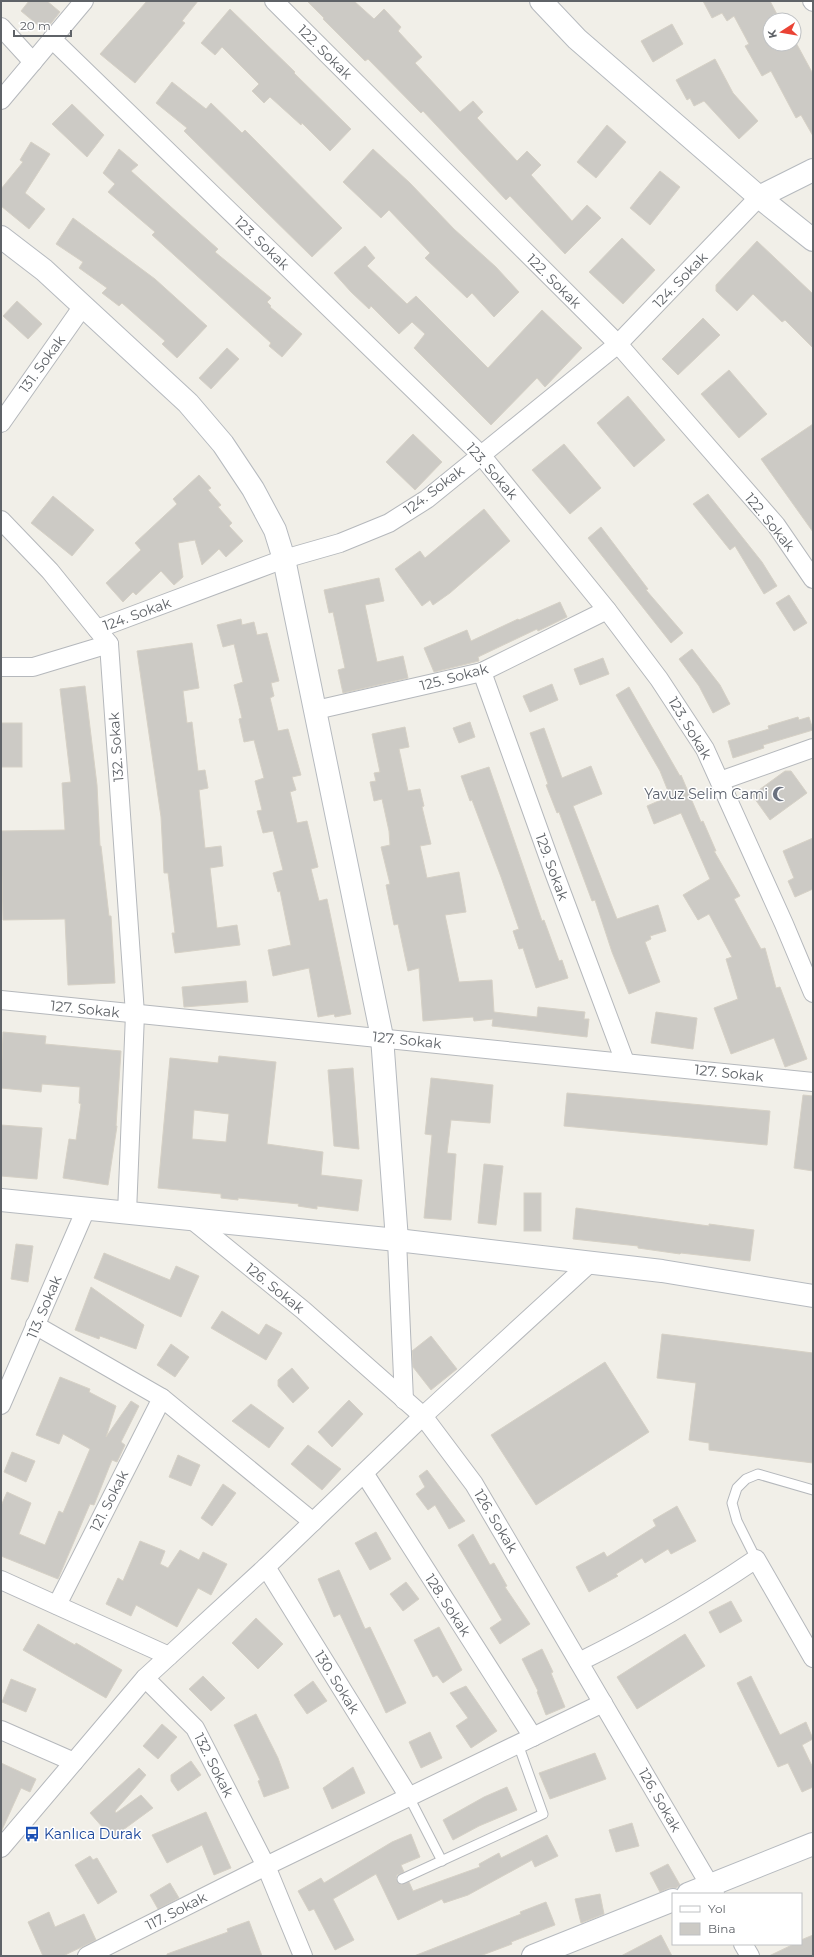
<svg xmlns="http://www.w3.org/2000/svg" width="814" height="1957" viewBox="0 0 814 1957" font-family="Montserrat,sans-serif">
	<rect width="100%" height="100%" fill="#f1efe8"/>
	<!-- building -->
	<g fill="#cccac5" stroke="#d6d1c6" fill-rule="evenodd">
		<path d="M 29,1 L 47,1 L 60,12 L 45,31 L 21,11 Z"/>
		<path d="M 147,1 L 198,1 L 182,21 L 185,23 L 135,83 L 100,54 Z"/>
		<path d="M 307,1 L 354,1 L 374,19 L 384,9 L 401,27 L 398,31 L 422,57 L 415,63 L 460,112 L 473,101 L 483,112 L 477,118 L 517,161 L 527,151 L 541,165 L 531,175 L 572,221 L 587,205 L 601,218 L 565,254 L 510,196 L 506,200 L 423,111 L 421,113 L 368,59 L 365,61 L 323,19 L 324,18 Z"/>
		<path d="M 703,1 L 770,1 L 780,20 L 770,20 L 770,44 L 792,44 L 794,47 L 794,39 L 813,74 L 813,136 L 801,115 L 796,118 L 771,71 L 762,76 L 745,46 L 749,44 L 734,16 L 727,21 L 722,13 L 712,18 Z"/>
		<path d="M 230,9 L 295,72 L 294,73 L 351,129 L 330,151 L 302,123 L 301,125 L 270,97 L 264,103 L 252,91 L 259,84 L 222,47 L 215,55 L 201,43 Z"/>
		<path d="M 672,24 L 683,44 L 653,62 L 641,41 Z"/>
		<path d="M 715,59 L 733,93 L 758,121 L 739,139 L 704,101 L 694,106 L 690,98 L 687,100 L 676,80 Z"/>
		<path d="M 172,82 L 206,109 L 211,103 L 242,133 L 245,130 L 342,228 L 312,257 L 184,131 L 187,128 L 156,103 Z"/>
		<path d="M 72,104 L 104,135 L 87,157 L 52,124 Z"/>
		<path d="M 607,125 L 626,142 L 596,178 L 577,162 Z"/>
		<path d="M 31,142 L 50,154 L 25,193 L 45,209 L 29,229 L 1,206 L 1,189 L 23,162 L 20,160 Z"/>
		<path d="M 119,149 L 138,165 L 131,171 L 218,249 L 215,252 L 271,298 L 267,302 L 271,306 L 270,307 L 302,334 L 282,357 L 269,346 L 271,343 L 152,235 L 155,232 L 108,192 L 115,184 L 103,173 Z"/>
		<path d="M 373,149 L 410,183 L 454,229 L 496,267 L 519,292 L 494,317 L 472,293 L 467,298 L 425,258 L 430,253 L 389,210 L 381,218 L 343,182 Z"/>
		<path d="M 660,171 L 680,187 L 650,225 L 630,208 Z"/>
		<path d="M 73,218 L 155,279 L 207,326 L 177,358 L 162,344 L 165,341 L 122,303 L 119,306 L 102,293 L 107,288 L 79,268 L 83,262 L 56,244 Z"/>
		<path d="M 622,238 L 655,270 L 623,304 L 589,272 Z"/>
		<path d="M 757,241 L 813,294 L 813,348 L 785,320 L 782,322 L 753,294 L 737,311 L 716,291 L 716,285 Z"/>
		<path d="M 365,246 L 375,258 L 367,266 L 407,304 L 416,296 L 488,368 L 542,310 L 582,348 L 545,387 L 537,378 L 491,425 L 414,348 L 425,334 L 412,322 L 399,334 L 371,306 L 369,309 L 351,292 L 334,273 Z"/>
		<path d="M 17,301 L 42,324 L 28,339 L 3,316 Z"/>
		<path d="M 703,318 L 720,335 L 678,375 L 662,359 Z"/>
		<path d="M 227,348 L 239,359 L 211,389 L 199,378 Z"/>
		<path d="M 729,370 L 767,414 L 739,438 L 701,394 Z"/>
		<path d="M 628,396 L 665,440 L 634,467 L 597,423 Z"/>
		<path d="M 813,424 L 813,532 L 761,459 Z"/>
		<path d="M 413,434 L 442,462 L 415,490 L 386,462 Z"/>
		<path d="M 564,444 L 601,488 L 570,514 L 532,470 Z"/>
		<path d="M 199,475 L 211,488 L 208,490 L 221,505 L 218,507 L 232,523 L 229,526 L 243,541 L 226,557 L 219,549 L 202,565 L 195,540 L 178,543 L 183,577 L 174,585 L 161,571 L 136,595 L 133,592 L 123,602 L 106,583 L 141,550 L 135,543 L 177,504 L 173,499 Z"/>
		<path d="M 708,494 L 762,562 L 777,586 L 764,594 L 735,546 L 730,550 L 693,504 Z"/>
		<path d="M 53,496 L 94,530 L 72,556 L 31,523 Z"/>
		<path d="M 484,509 L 510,541 L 450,593 L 433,605 L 430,600 L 422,606 L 395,569 L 420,551 L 425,558 Z"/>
		<path d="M 601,527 L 648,589 L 646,590 L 683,633 L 671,643 L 588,538 Z"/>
		<path d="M 379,578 L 384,601 L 365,605 L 377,662 L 403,656 L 408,678 L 343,693 L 338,670 L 345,668 L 333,612 L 329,613 L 324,590 Z"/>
		<path d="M 789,595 L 807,623 L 794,631 L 776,603 Z"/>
		<path d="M 560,602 L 567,617 L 538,631 L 537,629 L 478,657 L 479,661 L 434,672 L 424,648 L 467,630 L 471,641 L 518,619 L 519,620 Z"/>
		<path d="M 241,619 L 242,625 L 254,622 L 257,635 L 267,633 L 279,681 L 271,683 L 274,696 L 270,698 L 278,731 L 288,729 L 301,775 L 292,777 L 296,790 L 290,792 L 297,823 L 307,821 L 318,867 L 311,869 L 319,901 L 327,899 L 351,1014 L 335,1017 L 334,1014 L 318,1017 L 309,968 L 273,976 L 268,950 L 291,945 L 280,891 L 278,892 L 273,873 L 283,870 L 273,831 L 263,833 L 257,811 L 262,810 L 255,781 L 264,778 L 254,740 L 244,742 L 239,719 L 242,718 L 234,685 L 243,682 L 234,644 L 223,647 L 217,625 Z"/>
		<path d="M 192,643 L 199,688 L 183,691 L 187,723 L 192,722 L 198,771 L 205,770 L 208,788 L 199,790 L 205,848 L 221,846 L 223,866 L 210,868 L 217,928 L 237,925 L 240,945 L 175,953 L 172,933 L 175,933 L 168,873 L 164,873 L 161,817 L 137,651 Z"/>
		<path d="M 692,649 L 720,685 L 730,704 L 713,713 L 699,686 L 679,659 Z"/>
		<path d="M 603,658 L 609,674 L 580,685 L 574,669 Z"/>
		<path d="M 552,684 L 558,700 L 530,712 L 523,696 Z"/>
		<path d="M 85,686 L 97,785 L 100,846 L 101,846 L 109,916 L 111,916 L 115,983 L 68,985 L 65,919 L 3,920 L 1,831 L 65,830 L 62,783 L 71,782 L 60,689 Z"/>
		<path d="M 629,687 L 680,776 L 681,775 L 701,822 L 703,821 L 716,851 L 714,851 L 740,896 L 734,899 L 761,949 L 765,948 L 776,988 L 780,987 L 807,1059 L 785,1067 L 774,1038 L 731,1054 L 714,1008 L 738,999 L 726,959 L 732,957 L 709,914 L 698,920 L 683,895 L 710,879 L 681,813 L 654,824 L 647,806 L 670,796 L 660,771 L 616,695 Z"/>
		<path d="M 798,717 L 799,720 L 809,717 L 813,730 L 763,745 L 764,748 L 733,758 L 728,741 L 769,729 L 768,726 Z"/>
		<path d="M 470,722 L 475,737 L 459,743 L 453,728 Z"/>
		<rect x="1" y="723" width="21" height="44"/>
		<path d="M 405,727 L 409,747 L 399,749 L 408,791 L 420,789 L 424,806 L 422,807 L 431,844 L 420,846 L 427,878 L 459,872 L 466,912 L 445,915 L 459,982 L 492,980 L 494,1012 L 537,1017 L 538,1007 L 585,1012 L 584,1019 L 589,1019 L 587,1037 L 492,1026 L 493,1019 L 474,1021 L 473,1017 L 423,1021 L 419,968 L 408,971 L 398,924 L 394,925 L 386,885 L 390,884 L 381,847 L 390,845 L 389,831 L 382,799 L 374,801 L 370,782 L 376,781 L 374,773 L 380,772 L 372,734 Z"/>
		<path d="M 544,728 L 562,778 L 591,766 L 602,794 L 573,806 L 617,919 L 658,905 L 666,931 L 650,936 L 651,939 L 645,942 L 660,982 L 629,994 L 612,952 L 595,900 L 592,901 L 559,812 L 557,813 L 546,785 L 548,784 L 530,733 Z"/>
		<path d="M 489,767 L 542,921 L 544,920 L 559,961 L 562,960 L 568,978 L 536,988 L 523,948 L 519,949 L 513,931 L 519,929 L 501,877 L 472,800 L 470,801 L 461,776 Z"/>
		<path d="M 785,771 L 791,771 L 807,793 L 770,820 L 752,795 Z"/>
		<path d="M 813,838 L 813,889 L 795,897 L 788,881 L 794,878 L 783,851 Z"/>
		<path d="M 246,981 L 248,1002 L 184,1007 L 182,987 Z"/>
		<path d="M 656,1012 L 697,1018 L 693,1049 L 651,1043 Z"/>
		<path d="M 3,1032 L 46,1036 L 45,1044 L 121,1051 L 116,1126 L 117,1126 L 108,1185 L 63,1178 L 69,1139 L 76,1140 L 81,1104 L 79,1103 L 80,1087 L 42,1084 L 41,1092 L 1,1088 Z"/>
		<path d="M 219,1056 L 276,1062 L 267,1144 L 323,1152 L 321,1175 L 362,1180 L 358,1211 L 317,1206 L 317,1209 L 298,1206 L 299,1204 L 238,1198 L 238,1200 L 221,1198 L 221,1194 L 158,1188 L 170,1058 L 218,1063 ZM 194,1110 L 229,1114 L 226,1142 L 192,1139 Z"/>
		<path d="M 353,1068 L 359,1149 L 334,1146 L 328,1070 Z"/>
		<path d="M 431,1078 L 493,1085 L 490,1123 L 451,1120 L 447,1153 L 456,1154 L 451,1220 L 424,1218 L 432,1135 L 425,1134 Z"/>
		<path d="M 567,1093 L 770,1111 L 767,1145 L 564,1126 Z"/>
		<path d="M 803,1095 L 813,1096 L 813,1171 L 794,1168 Z"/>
		<path d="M 1,1125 L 42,1128 L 37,1179 L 1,1176 Z"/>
		<path d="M 484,1164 L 503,1166 L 496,1225 L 478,1223 Z"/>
		<rect x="524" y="1193" width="17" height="38"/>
		<path d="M 576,1208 L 709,1226 L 709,1224 L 754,1230 L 750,1261 L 681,1253 L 680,1254 L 638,1248 L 638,1246 L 573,1239 Z"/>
		<path d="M 16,1244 L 33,1246 L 28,1282 L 11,1279 Z"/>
		<path d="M 104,1253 L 170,1280 L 176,1266 L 199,1276 L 181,1317 L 94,1278 Z"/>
		<path d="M 91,1287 L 144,1325 L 136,1349 L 100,1336 L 99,1339 L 75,1330 Z"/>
		<path d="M 222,1311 L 259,1335 L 266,1324 L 282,1333 L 266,1360 L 211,1328 Z"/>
		<path d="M 662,1334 L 813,1353 L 813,1463 L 709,1450 L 709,1443 L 689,1440 L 696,1383 L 657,1378 Z"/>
		<path d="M 431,1336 L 457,1369 L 431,1390 L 413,1367 L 412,1351 Z"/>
		<path d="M 171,1344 L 189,1357 L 175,1377 L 157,1365 Z"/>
		<path d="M 605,1362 L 649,1432 L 536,1505 L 491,1435 Z"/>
		<path d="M 292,1368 L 309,1388 L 293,1403 L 278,1386 L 278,1380 Z"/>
		<path d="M 60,1377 L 90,1389 L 89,1392 L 116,1406 L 106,1437 L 131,1401 L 139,1406 L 121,1442 L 125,1445 L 117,1462 L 112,1460 L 94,1505 L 90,1504 L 58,1579 L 1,1556 L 1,1506 L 7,1492 L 31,1503 L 19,1534 L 45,1545 L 59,1511 L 63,1513 L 90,1449 L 63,1434 L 59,1444 L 36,1435 Z"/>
		<path d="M 349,1400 L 363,1414 L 332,1447 L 318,1432 Z"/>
		<path d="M 251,1404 L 284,1428 L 269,1448 L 232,1421 Z"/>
		<path d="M 308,1445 L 341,1469 L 322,1490 L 291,1464 Z"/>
		<path d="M 12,1452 L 35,1461 L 26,1482 L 4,1472 Z"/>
		<path d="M 178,1455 L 200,1465 L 191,1486 L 169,1477 Z"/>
		<path d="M 427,1470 L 445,1494 L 465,1521 L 449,1529 L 435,1505 L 428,1510 L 416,1494 L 425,1487 L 419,1476 Z"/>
		<path d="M 223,1484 L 236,1493 L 212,1526 L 201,1518 Z"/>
		<path d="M 677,1506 L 696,1541 L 671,1554 L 668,1549 L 645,1563 L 642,1558 L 616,1574 L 618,1576 L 589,1592 L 576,1567 L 604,1552 L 607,1557 L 656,1526 L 653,1520 Z"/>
		<path d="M 376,1532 L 391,1559 L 370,1570 L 355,1543 Z"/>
		<path d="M 473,1534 L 490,1565 L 494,1563 L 507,1586 L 505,1587 L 530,1624 L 500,1644 L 490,1628 L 502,1620 L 458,1545 Z"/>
		<path d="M 140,1541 L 165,1551 L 160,1564 L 168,1568 L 180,1550 L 199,1560 L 203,1552 L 227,1564 L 211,1595 L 198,1588 L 177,1627 L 136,1605 L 131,1616 L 106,1604 L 118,1578 L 123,1581 Z"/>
		<path d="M 339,1570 L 365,1629 L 370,1627 L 406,1703 L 386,1713 L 340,1614 L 334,1617 L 318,1579 Z"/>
		<path d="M 406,1582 L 419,1599 L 403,1611 L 390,1594 Z"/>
		<path d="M 731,1601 L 742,1621 L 720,1633 L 709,1612 Z"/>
		<path d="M 256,1618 L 283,1644 L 258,1669 L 232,1643 Z"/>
		<path d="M 38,1624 L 75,1645 L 76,1643 L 122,1670 L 106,1698 L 23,1650 Z"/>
		<path d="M 439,1627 L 462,1670 L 443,1683 L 437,1675 L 433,1677 L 414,1640 Z"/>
		<path d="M 685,1634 L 705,1666 L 637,1709 L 617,1677 Z"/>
		<path d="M 542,1649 L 553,1672 L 551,1673 L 565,1707 L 546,1715 L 537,1692 L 538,1691 L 522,1659 Z"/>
		<path d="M 203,1676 L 225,1698 L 211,1711 L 189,1689 Z"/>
		<path d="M 751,1676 L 780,1735 L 806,1722 L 813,1739 L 802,1745 L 813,1768 L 813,1787 L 802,1792 L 788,1763 L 778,1767 L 737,1683 Z"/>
		<path d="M 11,1679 L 36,1689 L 26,1712 L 2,1702 Z"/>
		<path d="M 313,1681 L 327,1701 L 307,1714 L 294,1695 Z"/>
		<path d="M 466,1686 L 497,1731 L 471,1748 L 456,1726 L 468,1718 L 450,1693 Z"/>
		<path d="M 256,1714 L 278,1758 L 289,1788 L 264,1797 L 258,1781 L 260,1780 L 234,1725 Z"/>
		<path d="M 162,1724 L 177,1737 L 158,1759 L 143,1746 Z"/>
		<path d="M 430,1732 L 442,1758 L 421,1768 L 409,1742 Z"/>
		<path d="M 595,1753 L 606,1779 L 550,1799 L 539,1773 Z"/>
		<path d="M 191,1761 L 201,1775 L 178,1791 L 171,1781 L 171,1775 Z"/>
		<path d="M 1,1763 L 36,1779 L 30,1792 L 21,1788 L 1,1832 Z"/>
		<path d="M 353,1767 L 365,1793 L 332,1809 L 323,1788 Z"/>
		<path d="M 139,1768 L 146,1775 L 115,1811 L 116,1813 L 141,1795 L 153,1808 L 112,1838 L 90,1813 Z"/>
		<path d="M 507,1787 L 517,1810 L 479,1826 L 453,1840 L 443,1820 L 484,1797 Z"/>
		<path d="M 206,1812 L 231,1868 L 214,1875 L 202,1845 L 167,1863 L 152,1835 Z"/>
		<path d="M 632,1823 L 639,1846 L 616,1852 L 609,1830 Z"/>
		<path d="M 411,1834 L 420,1857 L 401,1865 L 404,1872 L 397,1875 L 396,1879 L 401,1885 L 409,1882 L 413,1891 L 480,1867 L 479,1864 L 499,1853 L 501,1858 L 547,1835 L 558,1856 L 535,1867 L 532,1860 L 468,1895 L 444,1903 L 442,1899 L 398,1920 L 376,1874 L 333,1899 L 354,1940 L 335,1950 L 314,1909 L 309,1911 L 298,1891 L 321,1878 L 324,1883 L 392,1842 Z"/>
		<path d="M 90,1856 L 93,1860 L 97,1858 L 117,1892 L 98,1904 L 75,1865 Z"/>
		<path d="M 668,1864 L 680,1885 L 676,1888 L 669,1888 L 660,1892 L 650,1873 Z"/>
		<path d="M 170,1883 L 179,1898 L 158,1909 L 150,1895 Z"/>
		<path d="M 600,1894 L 604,1914 L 581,1923 L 575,1899 Z"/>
		<path d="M 546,1902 L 555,1925 L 511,1942 L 512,1944 L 480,1956 L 414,1956 L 521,1914 L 520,1912 Z"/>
		<path d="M 49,1912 L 55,1927 L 84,1914 L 96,1940 L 63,1956 L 43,1956 L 28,1922 Z"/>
		<path d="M 249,1921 L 262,1956 L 167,1956 L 167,1954 L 228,1932 L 227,1929 Z"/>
		<path d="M 661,1935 L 672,1956 L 621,1956 Z"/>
		<path d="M 813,1935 L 813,1956 L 769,1956 L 794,1944 L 801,1944 L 801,1940 Z"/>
	</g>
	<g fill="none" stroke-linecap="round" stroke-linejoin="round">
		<!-- lane casing -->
		<g stroke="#b5b8bc" stroke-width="11">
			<g id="lane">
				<path d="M 756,1559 L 737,1521 L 732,1503 L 737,1488 L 746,1479 L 758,1474 L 813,1490"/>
				<path d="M 409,1797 L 442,1861"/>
				<path d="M 402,1879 L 543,1814 L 518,1744"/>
			</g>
		</g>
		<!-- street casing -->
		<g stroke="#b5b8bc" stroke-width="20">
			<g id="street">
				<path d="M 274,1 L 618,344 L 776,525 L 813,579"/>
				<path d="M 812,1 L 813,2"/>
				<path d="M 1,27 L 33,62"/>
				<path d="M 52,39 L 481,455 L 607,610 L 659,679 L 705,749 L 784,924 L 813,993"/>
				<path d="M 1,100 L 84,1"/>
				<path d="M 1,423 L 83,306"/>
				<path d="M 1,520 L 50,571 L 109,644 L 135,1014 L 127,1213"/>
				<path d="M 97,629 L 284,559 L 340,543 L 389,523 L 427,499 L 618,344 L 759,197"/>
				<path d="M 1,667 L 33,667 L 109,644"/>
				<path d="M 482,672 L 552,867 L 625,1062"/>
				<path d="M 316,710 L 482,672 L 607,610"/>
				<path d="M 720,781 L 813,748"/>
				<path d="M 1,1000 L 813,1082"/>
				<path d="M 191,1219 L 303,1310 L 423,1416 L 474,1484 L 715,1894"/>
				<path d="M 397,1240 L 404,1400"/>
				<path d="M 35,1325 L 162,1398 L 313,1522"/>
				<path d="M 1,1405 L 86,1209"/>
				<path d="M 364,1473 L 533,1737"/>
				<path d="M 266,1567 L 409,1797"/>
				<path d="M 1,1580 L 169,1656"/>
				<path d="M 57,1605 L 162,1398"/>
				<path d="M 579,1662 C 640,1632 700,1597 756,1559 L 813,1658"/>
				<path d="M 145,1678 L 195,1728 L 266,1866 L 303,1956"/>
				<path d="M 1,1730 L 74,1762"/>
				<path d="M 1,1848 L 145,1678 L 266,1567 L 423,1416 L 591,1262"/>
				<path d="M 743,1944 L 750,1956"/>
				<path d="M 87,1956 L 266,1866 L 603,1703"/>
			</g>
		</g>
		<!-- secondary casing -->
		<g stroke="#b6babf" stroke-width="24">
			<g id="secondary">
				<path d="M 541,1 L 577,39 L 759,197 L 813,240"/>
				<path d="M 759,197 L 813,170"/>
				<path d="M 1,237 L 44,270 L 188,403 L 223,444 L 253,489 L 275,530 L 284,559 L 382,1037 L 397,1240"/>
				<path d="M 1,1200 L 397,1240 L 662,1271 L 813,1296"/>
				<path d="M 688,1894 L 813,1844"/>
				<path d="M 533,1956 L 673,1900"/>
			</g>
		</g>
		<!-- lane -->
		<use href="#lane" stroke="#fff" stroke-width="9"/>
		<!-- street -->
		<use href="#street" stroke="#fff" stroke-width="18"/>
		<!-- secondary -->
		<use href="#secondary" stroke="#fff" stroke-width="22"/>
	</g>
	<!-- icons -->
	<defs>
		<g id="mosque-bare" transform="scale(1.2)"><path d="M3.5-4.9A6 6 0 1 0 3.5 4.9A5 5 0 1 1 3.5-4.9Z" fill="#6b7280" stroke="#fff" stroke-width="2.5" paint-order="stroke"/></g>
		<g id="bus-bare" transform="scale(1.2)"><path d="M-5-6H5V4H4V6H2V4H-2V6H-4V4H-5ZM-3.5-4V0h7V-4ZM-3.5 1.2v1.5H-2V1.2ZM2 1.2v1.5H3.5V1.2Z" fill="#1a4fb4" stroke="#fff" stroke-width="2.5" paint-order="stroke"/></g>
	</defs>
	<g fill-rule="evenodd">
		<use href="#mosque-bare" x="780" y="794"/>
		<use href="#bus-bare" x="32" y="1834"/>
	</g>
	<g text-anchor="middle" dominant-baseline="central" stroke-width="3" stroke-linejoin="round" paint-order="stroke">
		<!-- street labels -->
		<g font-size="14" fill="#5f6368" stroke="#fff">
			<text transform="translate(325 52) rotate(45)">122. Sokak</text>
			<text transform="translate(262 243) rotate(44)">123. Sokak</text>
			<text transform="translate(680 280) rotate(-46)">124. Sokak</text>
			<text transform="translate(554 281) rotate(45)">122. Sokak</text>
			<text transform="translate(42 364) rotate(-54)">131. Sokak</text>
			<text transform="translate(492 471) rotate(49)">123. Sokak</text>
			<text transform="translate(434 490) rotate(-37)">124. Sokak</text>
			<text transform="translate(770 522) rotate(51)">122. Sokak</text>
			<text transform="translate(137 614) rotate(-20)">124. Sokak</text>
			<text transform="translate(454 677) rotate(-15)">125. Sokak</text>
			<text transform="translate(690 728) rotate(59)">123. Sokak</text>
			<text transform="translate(116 747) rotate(-94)">132. Sokak</text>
			<text transform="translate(552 867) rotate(70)">129. Sokak</text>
			<text transform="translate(85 1009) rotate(6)">127. Sokak</text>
			<text transform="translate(407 1040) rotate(6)">127. Sokak</text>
			<text transform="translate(729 1073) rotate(6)">127. Sokak</text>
			<text transform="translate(275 1288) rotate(39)">126. Sokak</text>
			<text transform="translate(44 1307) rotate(-67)">113. Sokak</text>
			<text transform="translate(109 1501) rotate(-63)">121. Sokak</text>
			<text transform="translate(496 1521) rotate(59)">126. Sokak</text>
			<text transform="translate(448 1605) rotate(57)">128. Sokak</text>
			<text transform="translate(337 1682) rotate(58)">130. Sokak</text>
			<text transform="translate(214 1765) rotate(63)">132. Sokak</text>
			<text transform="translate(660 1800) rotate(60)">126. Sokak</text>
			<text transform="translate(176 1911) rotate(-27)">117. Sokak</text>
		</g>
		<!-- worship labels -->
		<g font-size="14" fill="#5b616d" stroke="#fff" text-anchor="end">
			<text x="768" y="794">Yavuz Selim Cami</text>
		</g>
		<!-- transit labels -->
		<g font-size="14" fill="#164399" stroke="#fff" text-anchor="start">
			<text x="44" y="1834">Kanlıca Durak</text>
		</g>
	</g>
	<!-- border -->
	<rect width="814" height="1957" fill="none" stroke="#5f6368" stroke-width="4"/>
	<!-- legend -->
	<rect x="672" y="1893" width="130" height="52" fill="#ffffff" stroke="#bfc1c3"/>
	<rect x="680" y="1906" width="20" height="6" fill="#ffffff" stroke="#bfc1c3"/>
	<text x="708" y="1913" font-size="12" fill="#5f6368">Yol</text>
	<rect x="680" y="1923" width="20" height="12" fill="#cccac5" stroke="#bfc1c3"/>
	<text x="708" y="1933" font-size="12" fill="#5f6368">Bina</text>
	<!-- north arrow -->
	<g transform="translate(782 32) rotate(258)"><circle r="19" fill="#ffffff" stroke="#bfc1c3"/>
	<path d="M0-3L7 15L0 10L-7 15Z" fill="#ea4335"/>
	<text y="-6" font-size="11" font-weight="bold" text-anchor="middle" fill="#5f6368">K</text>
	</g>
	<!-- scale -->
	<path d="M14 30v6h57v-6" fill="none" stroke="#5f6368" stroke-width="2"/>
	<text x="20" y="30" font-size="12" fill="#5f6368" stroke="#ffffff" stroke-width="3" paint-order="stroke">20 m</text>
</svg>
